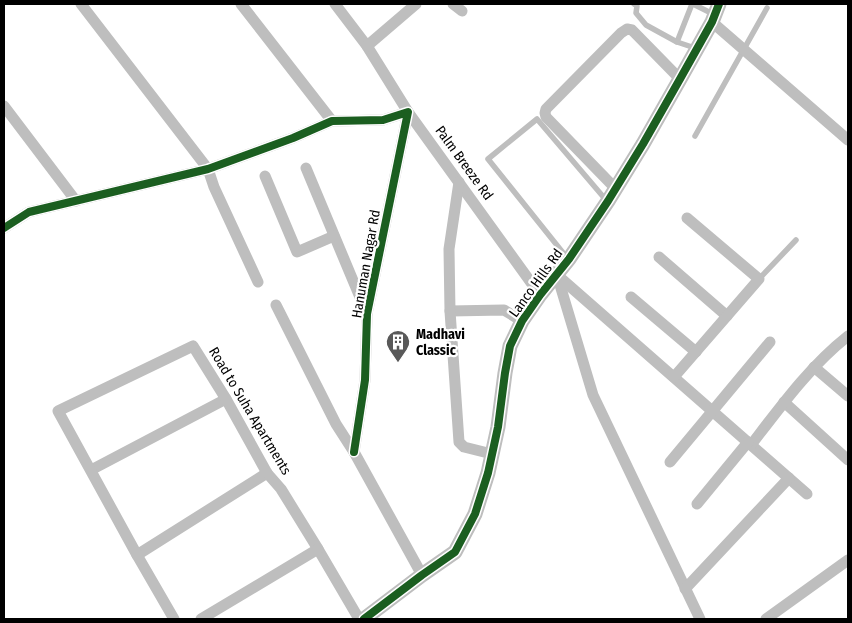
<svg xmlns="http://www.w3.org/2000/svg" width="852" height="623" viewBox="0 0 852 623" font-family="'Fira Sans Condensed',sans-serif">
	<rect width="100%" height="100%" fill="#fff"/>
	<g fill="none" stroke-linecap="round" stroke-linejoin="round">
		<!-- service -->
		<g stroke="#bebebe" stroke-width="5.5">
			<path d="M 634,4 L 637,6 L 636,13 L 646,25 L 677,42 L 695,48"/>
			<path d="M 693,4 L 713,14"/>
			<path d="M 677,42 L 692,4"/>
			<path d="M 695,136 L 767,8"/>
			<path d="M 568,259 L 488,159 L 537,119 L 606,200"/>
			<path d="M 759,279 L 796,240"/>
		</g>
		<!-- minor -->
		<g stroke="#bebebe" stroke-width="11">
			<path d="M 81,4 L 208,169 L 214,187 L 258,282"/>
			<path d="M 241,4 L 332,121"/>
			<path d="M 335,4 L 367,46 L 408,112 L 540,295"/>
			<path d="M 453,4 L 462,11"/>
			<path d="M 712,22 L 848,140"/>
			<path d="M 367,46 L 416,4"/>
			<path d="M 4,106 L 76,201"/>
			<path d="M 306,168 L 367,314"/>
			<path d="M 265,176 L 297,252 L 334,236"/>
			<path d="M 459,182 L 449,249 L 450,311 L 504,310 L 522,321"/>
			<path d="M 615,188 L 546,117 L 545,113 L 546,109 L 621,33 L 627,29 L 632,30 L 680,79"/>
			<path d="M 4,228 L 29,212 L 208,169 L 293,138 L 332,121 L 383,120 L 408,112 L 367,314 L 365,380 L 354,452"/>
			<path d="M 659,257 L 727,316"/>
			<path d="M 557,275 L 593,395 L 700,619"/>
			<path d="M 557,275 L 807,494"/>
			<path d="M 631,297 L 696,352"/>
			<path d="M 276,305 L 336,424 L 354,452 L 422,575"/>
			<path d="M 450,311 L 459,442 L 464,447 L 492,454"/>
			<path d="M 814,367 L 848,396"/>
			<path d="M 674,377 L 759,279 L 687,218"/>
			<path d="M 784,402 L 848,460"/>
			<path d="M 751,445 C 781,406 810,366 848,336"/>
			<path d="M 670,462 L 770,342"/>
			<path d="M 91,470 L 226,399"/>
			<path d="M 697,504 L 748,442"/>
			<path d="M 137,555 L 267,473"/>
			<path d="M 685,589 L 789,478"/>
			<path d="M 174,619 L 137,555 L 58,411 L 193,346 L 226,399 L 267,473 L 281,489 L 318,549 L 359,619"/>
			<path d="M 201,619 L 318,549"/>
			<path d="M 766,619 L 848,560"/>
		</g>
		<!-- tertiary -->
		<path stroke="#bebebe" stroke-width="15" d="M 364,619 L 422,575 L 455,552 L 475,514 L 488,473 L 498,427 L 505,373 L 510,346 L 522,321 L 540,295 L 569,259 L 608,201 L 643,144 L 680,79 L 712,22 L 719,4"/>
		<!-- cycleway casing -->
		<g stroke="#fff" stroke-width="11">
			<g id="cycleway">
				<path d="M 4,228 L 29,212 L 208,169 L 293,138 L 332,121 L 383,120 L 408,112 L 367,314 L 365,380 L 354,452"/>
				<path d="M 364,619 L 422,575 L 455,552 L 475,514 L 488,473 L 498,427 L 505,373 L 510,346 L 522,321 L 540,295 L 569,259 L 608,201 L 643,144 L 680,79 L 712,22 L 719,4"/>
			</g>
		</g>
		<!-- cycleway -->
		<use href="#cycleway" stroke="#1b5e20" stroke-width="8"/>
	</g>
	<!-- icons -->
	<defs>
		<g id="building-pin" transform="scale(1.25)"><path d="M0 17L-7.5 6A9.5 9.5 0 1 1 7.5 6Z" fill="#595959" stroke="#fff"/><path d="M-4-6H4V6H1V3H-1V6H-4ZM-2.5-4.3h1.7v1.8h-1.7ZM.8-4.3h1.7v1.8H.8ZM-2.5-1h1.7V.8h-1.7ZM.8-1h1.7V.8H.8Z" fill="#fff"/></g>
	</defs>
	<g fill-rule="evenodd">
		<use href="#building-pin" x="398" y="342"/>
	</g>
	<g text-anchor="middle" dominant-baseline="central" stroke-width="4.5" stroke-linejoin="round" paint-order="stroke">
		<!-- street labels -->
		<g font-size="14" fill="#000" stroke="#fff">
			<text transform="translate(464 163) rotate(54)">Palm Breeze Rd</text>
			<text transform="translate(366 264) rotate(-80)">Hanuman Nagar Rd</text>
			<text transform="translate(536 283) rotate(-54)">Lanco Hills Rd</text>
			<text transform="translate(250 411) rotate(59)">Road to Suha Apartments</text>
		</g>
		<!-- poi labels -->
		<g font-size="14" font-weight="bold" fill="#000" stroke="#fff" text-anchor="start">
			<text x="416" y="334">Madhavi<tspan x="416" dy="16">Classic</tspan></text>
		</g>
	</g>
	<!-- border -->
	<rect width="852" height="623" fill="none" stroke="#000000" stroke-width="10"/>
</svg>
